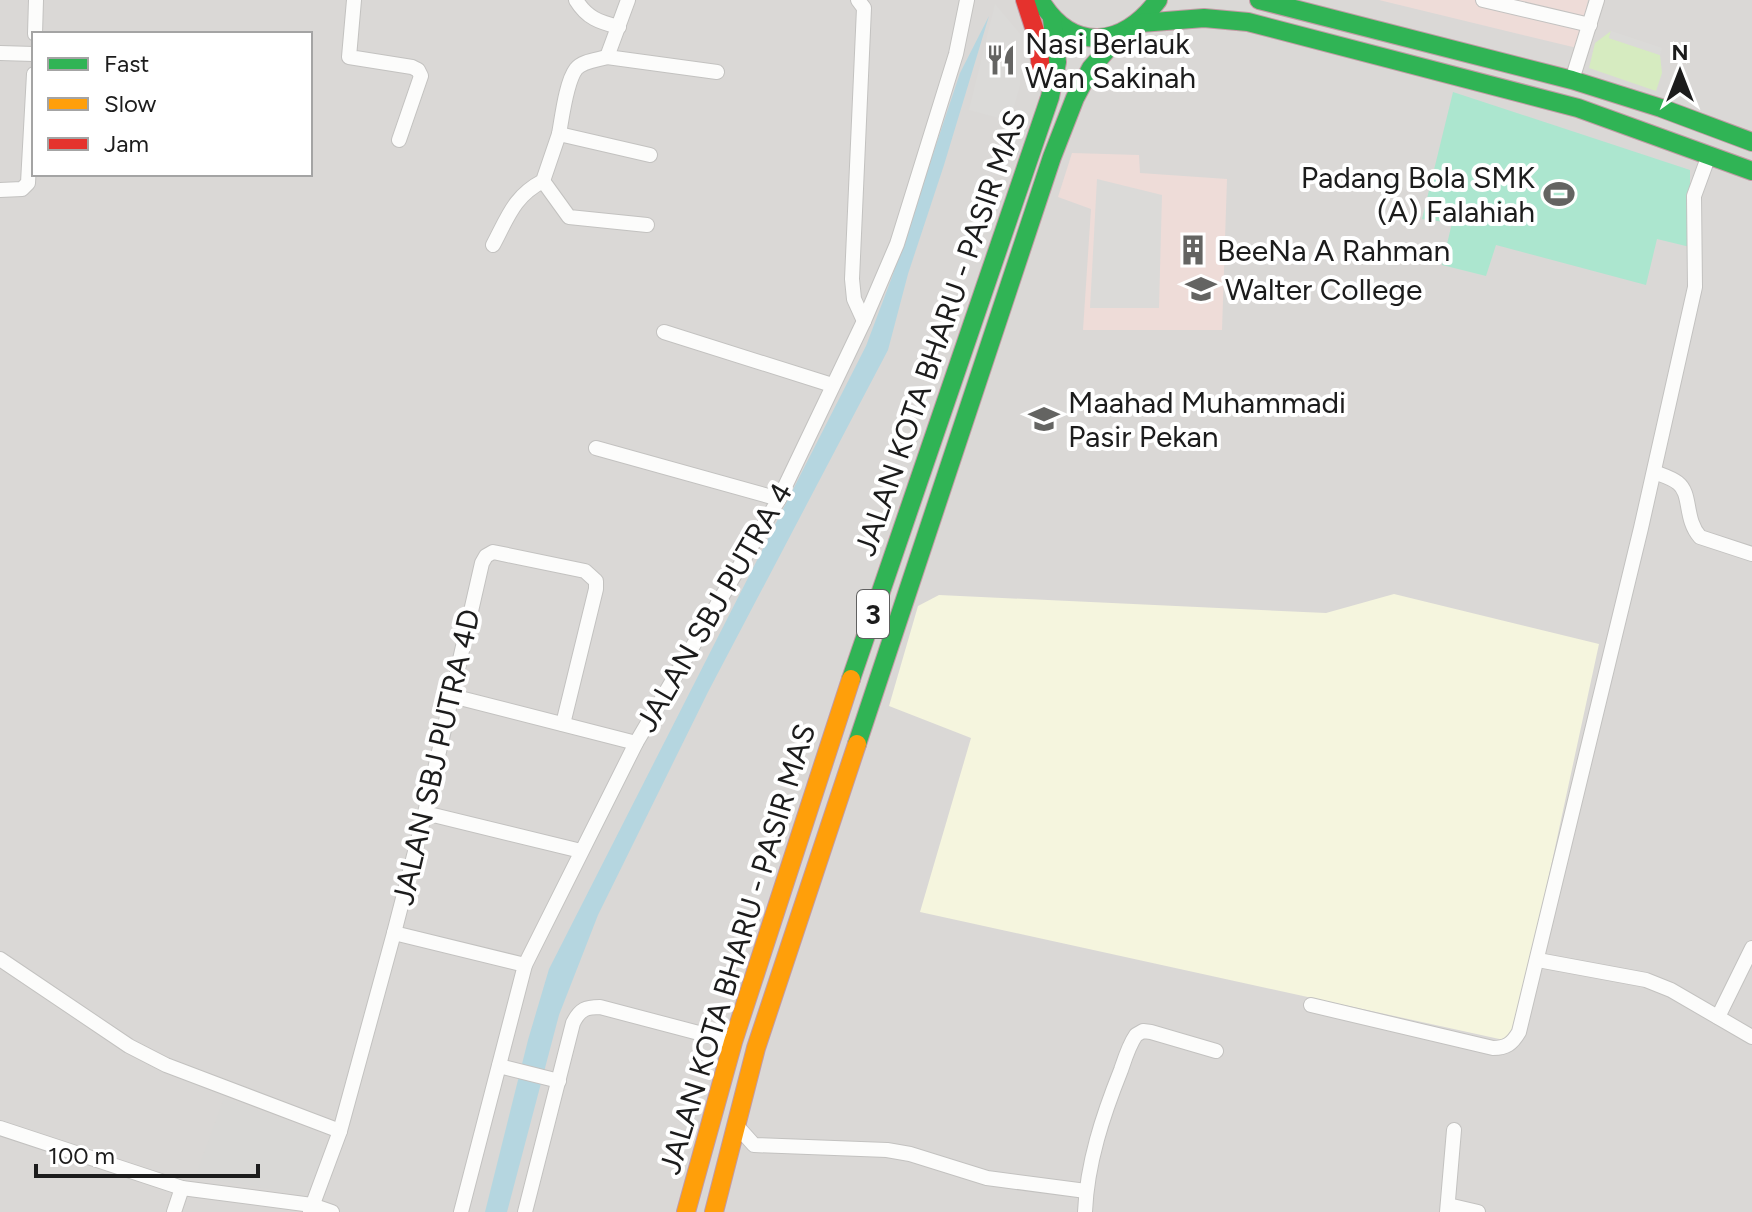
<svg xmlns="http://www.w3.org/2000/svg" width="1752" height="1212" viewBox="0 0 1752 1212" font-family="Figtree,sans-serif">
	<rect width="100%" height="100%" fill="#ebe9e4"/>
	<!-- residential -->
	<path fill="#dad8d6" fill-rule="evenodd" d="M 0,0 L 1752,0 L 1752,1212 L 0,1212 ZM 34,34 L 310,34 L 310,174 L 34,174 Z"/>
	<!-- commercial -->
	<g fill="#eedcd8">
		<path d="M 1379,0 L 1588,0 L 1577,48 Z"/>
		<path d="M 1072,153 L 1139,155 L 1140,173 L 1227,179 L 1222,330 L 1083,330 L 1091,209 L 1058,197 Z"/>
	</g>
	<!-- education -->
	<path fill="#f5f5de" d="M 1394,594 L 1599,644 L 1513,1042 L 920,912 L 971,738 L 889,706 L 918,606 L 939,595 L 1326,613 Z"/>
	<!-- religious -->
	<path fill="#d9d8d6" d="M 224,1098 L 319,1133 L 324,1151 L 318,1175 L 309,1189 L 299,1194 L 195,1177 Z"/>
	<!-- grass -->
	<path fill="#d6ebc0" d="M 1611,31 L 1609,38 L 1660,55 L 1662,73 L 1656,91 L 1589,68 L 1595,43 Z"/>
	<!-- pitch -->
	<path fill="#ace6cf" d="M 1453,92 L 1690,170 L 1690,247 L 1657,239 L 1646,285 L 1496,245 L 1486,276 L 1442,265 L 1452,223 L 1422,219 Z"/>
	<!-- parking -->
	<g fill="#dbdad8">
		<path d="M 995,4 L 1021,35 L 1020,85 L 1010,121 L 969,110 Z"/>
		<path d="M 1611,31 L 1662,48 L 1660,55 L 1609,38 Z"/>
		<path d="M 1097,179 L 1162,195 L 1159,308 L 1090,308 Z"/>
	</g>
	<!-- water -->
	<path fill="#b5d6e0" d="M 989,16 L 944,165 L 908,274 L 888,350 L 708,692 L 598,915 L 559,1015 L 507,1212 L 485,1212 L 528,1040 L 549,969 L 866,346 L 892,277 L 960,73 Z"/>
	<g fill="none" stroke-linecap="round" stroke-linejoin="round">
		<!-- street casing -->
		<g stroke="#c3c2c0" stroke-width="16">
			<g id="street">
				<path d="M 354,0 L 349,57 L 412,67 L 418,70 L 421,76 L 399,140"/>
				<path d="M 576,0 C 587,18 599,22 619,27"/>
				<path d="M 628,0 L 607,57 L 717,72"/>
				<path d="M 858,0 L 864,8 L 852,279 L 854,299 L 864,321"/>
				<path d="M 1483,0 L 1590,25"/>
				<path d="M 35,34 L 36,0"/>
				<path d="M 0,53 L 34,54"/>
				<path d="M 607,57 C 597,60 582,61 576,69 C 566,82 562,118 559,134 L 650,155"/>
				<path d="M 1572,80 L 1597,0"/>
				<path d="M 543,181 L 569,217 L 647,225"/>
				<path d="M 0,190 L 22,189 L 28,183 L 34,74"/>
				<path d="M 493,245 C 508,217 514,196 543,181 L 559,134"/>
				<path d="M 664,332 L 832,385"/>
				<path d="M 596,448 L 779,499"/>
				<path d="M 1654,472 C 1662,475 1672,478 1678,483 C 1692,494 1684,519 1700,537 L 1752,554"/>
				<path d="M 452,696 L 636,743"/>
				<path d="M 425,813 L 581,851"/>
				<path d="M 394,933 L 525,965"/>
				<path d="M 0,959 L 129,1046 L 166,1065 L 340,1131"/>
				<path d="M 1538,960 L 1646,980 L 1671,990 L 1752,1037"/>
				<path d="M 1311,1005 L 1493,1048 C 1506,1048 1512,1044 1519,1032 L 1641,528 L 1695,287 L 1694,196 L 1709,155"/>
				<path d="M 1718,1017 L 1752,948"/>
				<path d="M 499,1066 L 559,1081"/>
				<path d="M 737,1126 L 754,1145 L 887,1150 L 910,1154 L 987,1178 L 1086,1191"/>
				<path d="M 0,1128 L 182,1188 L 312,1205 L 332,1212"/>
				<path d="M 1448,1205 L 1478,1212"/>
				<path d="M 174,1212 L 182,1188"/>
				<path d="M 310,1212 L 340,1131 L 394,933 L 425,813 L 482,563 L 486,556 L 493,552 L 585,571 L 596,581 L 596,589 L 563,724"/>
				<path d="M 461,1212 L 525,965 L 636,743 L 779,499 L 864,321 L 897,244 L 956,54 L 967,0"/>
				<path d="M 525,1212 L 573,1023 C 580,1009 586,1007 600,1007 L 733,1042"/>
				<path d="M 1085,1212 C 1087,1163 1103,1115 1121,1070 C 1125,1058 1129,1045 1136,1035 L 1143,1031 L 1151,1032 L 1216,1051"/>
				<path d="M 1447,1212 L 1454,1130"/>
			</g>
		</g>
		<!-- fast casing -->
		<g stroke="#c29aa4" stroke-width="20">
			<g id="fast">
				<path d="M 1040,0 C 1072,53 1123,48 1158,0"/>
				<path d="M 1259,0 L 1572,80 L 1661,108 L 1752,142"/>
				<path d="M 1141,23 L 1204,18 L 1248,22 L 1578,108 L 1752,171"/>
				<path d="M 851,679 L 1050,97 L 1057,62 L 1052,19"/>
				<path d="M 857,744 L 1052,157 L 1075,98 L 1091,68 L 1120,35"/>
			</g>
		</g>
		<!-- slow casing -->
		<g stroke="#c29aa4" stroke-width="20">
			<g id="slow">
				<path d="M 686,1212 L 733,1042 L 851,679"/>
				<path d="M 714,1212 L 756,1048 L 857,744"/>
			</g>
		</g>
		<!-- jam casing -->
		<g stroke="#c29aa4" stroke-width="20">
			<path id="jam" d="M 1025,0 L 1038,40 L 1041,71"/>
		</g>
		<!-- street -->
		<use href="#street" stroke="#fcfcfb" stroke-width="14"/>
		<!-- fast -->
		<use href="#fast" stroke="#30b455" stroke-width="18"/>
		<!-- slow -->
		<use href="#slow" stroke="#ff9f0a" stroke-width="18"/>
		<!-- jam -->
		<use href="#jam" stroke="#e5322d" stroke-width="18"/>
	</g>
	<!-- icons -->
	<defs>
		<g id="restaurant-bare" transform="scale(2.4)"><path d="M-5-6h1v4h1v-4h1v4h1v-4h1v5L-1.5 .5V6h-2V.5L-5-1ZM5-6V6H3V1.5H1.5Q1.5-4 5-6Z" fill="#646462" stroke="#fff" stroke-width="2.5" paint-order="stroke"/></g>
		<g id="stadium-bare" transform="scale(2.4)"><path d="M0-5a6.5 5 0 1 0 0 10a6.5 5 0 1 0 0-10ZM-3.5-1.8h7v3.6h-7Z" fill="#646462" stroke="#fff" stroke-width="2.5" paint-order="stroke"/></g>
		<g id="building-bare" transform="scale(2.4)"><path d="M-4-6H4V6H1V3H-1V6H-4ZM-2.5-4.3h1.7v1.8h-1.7ZM.8-4.3h1.7v1.8H.8ZM-2.5-1h1.7V.8h-1.7ZM.8-1h1.7V.8H.8Z" fill="#646462" stroke="#fff" stroke-width="2.5" paint-order="stroke"/></g>
		<g id="university-bare" transform="scale(2.4)"><path d="M0-5L7-2L0 1L-7-2ZM-4 1L0 2.5L4 1V4Q0 6-4 4Z" fill="#646462" stroke="#fff" stroke-width="2.5" paint-order="stroke"/></g>
		<g id="school-bare" transform="scale(2.4)"><path d="M0-5L7-2L0 1L-7-2ZM-4 1L0 2.5L4 1V4Q0 6-4 4Z" fill="#646462" stroke="#fff" stroke-width="2.5" paint-order="stroke"/></g>
	</defs>
	<g fill-rule="evenodd">
		<use href="#restaurant-bare" x="1001" y="60"/>
		<use href="#stadium-bare" x="1559" y="194"/>
		<use href="#building-bare" x="1193" y="250"/>
		<use href="#university-bare" x="1201" y="289"/>
		<use href="#school-bare" x="1044" y="419"/>
	</g>
	<g text-anchor="middle" dominant-baseline="central" stroke-width="8" stroke-linejoin="round" paint-order="stroke">
		<!-- shield labels -->
		<rect fill="#fff" stroke="#606060" stroke-width="2" x="857" y="590" width="32" height="48" rx="6"/>
		<g font-size="28" font-weight="bold" fill="#1c1c1c">
			<text x="873" y="614">3</text>
		</g>
		<!-- poi labels -->
		<g font-size="30" fill="#1c1c1c" stroke="#fff" text-anchor="start">
			<text x="1025" y="43">Nasi Berlauk<tspan x="1025" dy="34">Wan Sakinah</tspan></text>
			<text x="1535" y="177" text-anchor="end">Padang Bola SMK<tspan x="1535" dy="34">(A) Falahiah</tspan></text>
			<text x="1217" y="250">BeeNa A Rahman</text>
			<text x="1225" y="289">Walter College</text>
			<text x="1068" y="402">Maahad Muhammadi<tspan x="1068" dy="34">Pasir Pekan</tspan></text>
		</g>
		<!-- street labels -->
		<g font-size="30" fill="#1c1c1c" stroke="#fff">
			<text transform="translate(940 333) rotate(-71)">JALAN KOTA BHARU - PASIR MAS</text>
			<text transform="translate(714 607) rotate(-60)">JALAN SBJ PUTRA 4</text>
			<text transform="translate(436 757) rotate(-77)">JALAN SBJ PUTRA 4D</text>
			<text transform="translate(737 949) rotate(-73)">JALAN KOTA BHARU - PASIR MAS</text>
		</g>
	</g>
	<!-- legend -->
	<rect x="32" y="32" width="280" height="144" fill="#ffffff" stroke="#a4a4a4" stroke-width="2"/>
	<rect x="48" y="58" width="40" height="12" fill="#30b455" stroke="#a4a4a4" stroke-width="2"/>
	<text x="104" y="72" font-size="24" fill="#1c1c1c">Fast</text>
	<rect x="48" y="98" width="40" height="12" fill="#ff9f0a" stroke="#a4a4a4" stroke-width="2"/>
	<text x="104" y="112" font-size="24" fill="#1c1c1c">Slow</text>
	<rect x="48" y="138" width="40" height="12" fill="#e5322d" stroke="#a4a4a4" stroke-width="2"/>
	<text x="104" y="152" font-size="24" fill="#1c1c1c">Jam</text>
	<!-- north arrow -->
	<g transform="translate(1680 72)" stroke="#ffffff" stroke-width="6" paint-order="stroke">
	<path d="M0-6L14 30L0 20L-14 30Z" fill="#1c1c1c"/>
	<text y="-12" font-size="22" font-weight="bold" text-anchor="middle" fill="#1c1c1c">N</text>
	</g>
	<!-- scale -->
	<path d="M36 1164v12h222v-12" fill="none" stroke="#1c1c1c" stroke-width="4"/>
	<text x="48" y="1164" font-size="24" fill="#1c1c1c" stroke="#ffffff" stroke-width="6" paint-order="stroke">100 m</text>
</svg>
